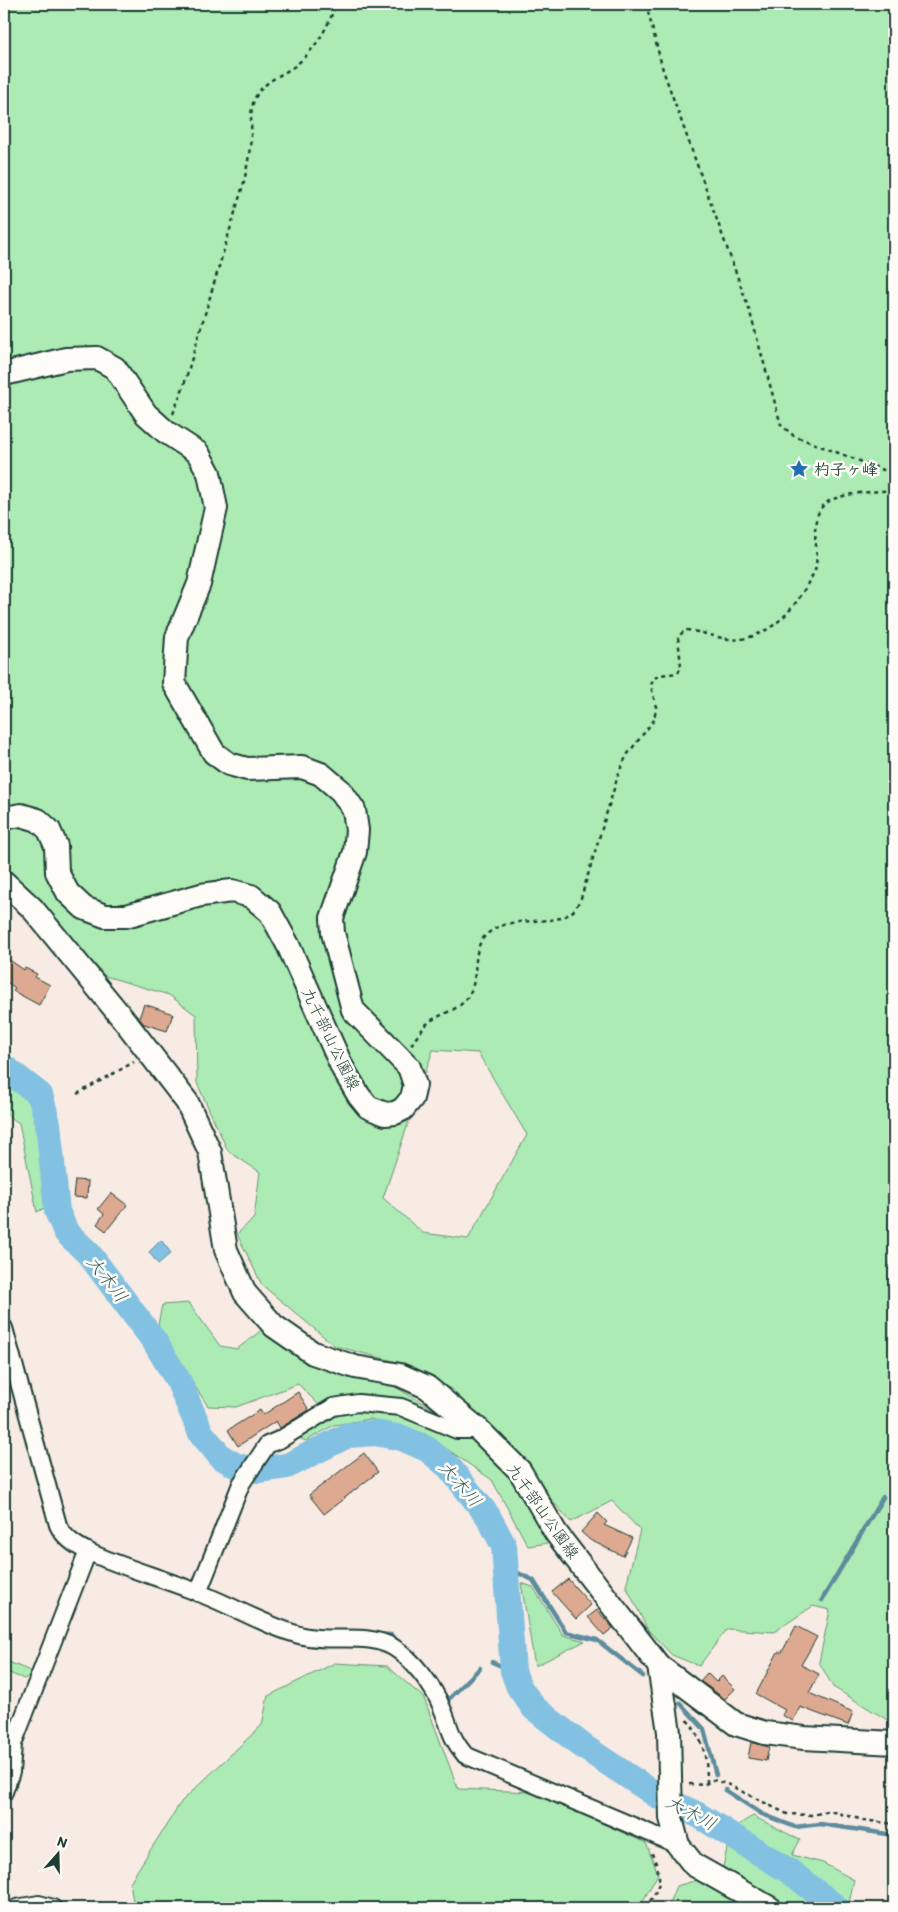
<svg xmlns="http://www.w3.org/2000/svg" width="898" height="1912" viewBox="0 0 898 1912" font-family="Itim,'Klee One',sans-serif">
	<rect width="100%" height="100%" fill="#f7ebe3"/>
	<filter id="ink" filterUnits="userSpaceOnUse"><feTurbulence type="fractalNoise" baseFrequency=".02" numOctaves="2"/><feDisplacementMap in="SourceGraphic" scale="10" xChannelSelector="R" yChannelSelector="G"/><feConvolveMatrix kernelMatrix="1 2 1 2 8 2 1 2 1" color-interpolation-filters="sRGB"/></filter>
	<g filter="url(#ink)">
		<!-- green -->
		<g fill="#acebb3" stroke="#669474" fill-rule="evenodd">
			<path d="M 4,4 L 894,4 L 894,1724 L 833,1687 L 819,1662 L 830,1610 L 813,1606 L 774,1632 L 727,1629 L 699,1666 L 672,1655 L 648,1630 L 626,1586 L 640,1530 L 612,1501 L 571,1522 L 453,1390 L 397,1362 L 335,1346 L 262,1285 L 237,1234 L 254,1218 L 260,1172 L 228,1151 L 197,1083 L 196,1015 L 169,995 L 105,976 L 16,878 L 4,872 ZM 433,1050 L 478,1053 L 527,1135 L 468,1239 L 423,1233 L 383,1198 Z"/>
			<path d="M 4,1078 L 36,1102 L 55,1202 L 37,1212 L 19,1123 L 4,1113 Z"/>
			<path d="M 189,1303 L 220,1346 L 237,1349 L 263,1329 L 307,1364 L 390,1384 L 458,1423 L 514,1481 L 549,1543 L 528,1546 L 492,1480 L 425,1434 L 370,1419 L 334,1425 L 306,1441 L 301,1439 L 319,1405 L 298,1384 L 236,1407 L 208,1406 L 157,1330 L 162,1305 Z"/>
			<path d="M 521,1583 L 533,1587 L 563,1635 L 585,1641 L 535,1666 Z"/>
			<path d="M 4,1660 L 35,1673 L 24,1679 L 4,1671 Z"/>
			<path d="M 335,1663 L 387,1666 L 424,1698 L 458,1789 L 532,1792 L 646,1843 L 658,1874 L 639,1908 L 134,1908 L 130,1882 L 181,1802 L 262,1725 L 268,1696 Z"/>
			<path d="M 753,1816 L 800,1840 L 792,1855 L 823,1863 L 854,1880 L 848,1908 L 786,1908 L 723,1867 L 731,1829 Z"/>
			<path d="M 698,1880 L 751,1908 L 667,1908 L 676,1886 Z"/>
		</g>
		<!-- water -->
		<path fill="#83c1e3" stroke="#5b8c9d" d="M 161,1240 L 171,1253 L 158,1264 L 149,1252 Z"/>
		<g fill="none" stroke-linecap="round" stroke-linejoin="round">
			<!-- stream -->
			<g stroke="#5b8c9d" stroke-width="4.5">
				<path d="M 504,1546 L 518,1573 L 533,1580 L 566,1632 L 597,1640 L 643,1676"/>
				<path d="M 822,1600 L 883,1497"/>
				<path d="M 377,1634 L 391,1635 L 398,1643"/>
				<path d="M 492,1662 L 513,1671"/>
				<path d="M 442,1694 L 449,1699 L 480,1668"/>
				<path d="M 680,1703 L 704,1729 L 716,1775"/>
				<path d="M 725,1790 L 762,1814 L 795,1827 L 820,1824 L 894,1835"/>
			</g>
			<!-- river -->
			<path stroke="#83c1e3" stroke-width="26" d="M 4,1067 L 40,1095 L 48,1123 L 57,1211 L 66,1232 L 89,1254 L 155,1342 L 179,1382 L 201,1433 L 221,1457 L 237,1466 L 258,1470 L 287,1466 L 348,1435 L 375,1433 L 402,1438 L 427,1449 L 449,1467 L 488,1516 L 504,1546 L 513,1671 L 519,1687 L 534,1708 L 584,1747 L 658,1796 L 698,1815 L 789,1871 L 837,1908"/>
		</g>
		<!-- building -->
		<g fill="#dda991" stroke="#1f3d34">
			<path d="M 4,956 L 24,970 L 25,968 L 37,974 L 35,977 L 50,985 L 39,1005 L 13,991 L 15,988 L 4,980 Z"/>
			<path d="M 144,1004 L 173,1014 L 167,1031 L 144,1024 L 139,1018 Z"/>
			<path d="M 75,1180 L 88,1181 L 87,1198 L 73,1197 Z"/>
			<path d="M 111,1193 L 127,1205 L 106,1231 L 97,1224 L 104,1214 L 98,1209 Z"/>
			<path d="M 298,1392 L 309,1410 L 280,1428 L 276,1421 L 238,1446 L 228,1430 L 260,1410 L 263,1415 Z"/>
			<path d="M 364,1453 L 378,1472 L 324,1514 L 309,1495 Z"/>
			<path d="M 598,1513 L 607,1522 L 604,1525 L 632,1538 L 623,1556 L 590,1540 L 581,1532 Z"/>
			<path d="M 568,1579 L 591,1605 L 576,1619 L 552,1592 Z"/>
			<path d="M 597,1610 L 613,1628 L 604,1635 L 588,1617 Z"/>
			<path d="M 796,1626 L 817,1637 L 801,1665 L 819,1674 L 809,1693 L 853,1712 L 848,1725 L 800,1707 L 793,1721 L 782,1715 L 785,1710 L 756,1694 L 778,1652 L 782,1652 Z"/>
			<path d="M 707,1673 L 716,1682 L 722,1676 L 735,1689 L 725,1699 L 700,1681 Z"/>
			<path d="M 751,1742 L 769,1747 L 766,1761 L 748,1758 Z"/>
		</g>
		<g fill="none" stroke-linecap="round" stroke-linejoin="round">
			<!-- street casing -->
			<g stroke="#1f3d34" stroke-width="20">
				<g id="street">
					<path d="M 4,1328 L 58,1525 C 64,1538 76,1546 89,1552 C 124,1568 162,1578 199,1593 C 233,1606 268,1627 303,1636 C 333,1643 366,1632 393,1647 C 413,1659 434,1687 442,1708 C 451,1729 450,1737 465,1755 L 678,1845"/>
					<path d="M 198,1593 L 241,1484 L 267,1445 L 281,1439 L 333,1407 L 358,1403 L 401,1407 L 457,1430 L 479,1430"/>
					<path d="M 4,1792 L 11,1772 L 13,1744 L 88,1551"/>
					<path d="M 16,1908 L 39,1904 L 53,1908"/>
				</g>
			</g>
			<!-- secondary casing -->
			<g stroke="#1f3d34" stroke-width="26">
				<g id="secondary">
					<path d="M 4,374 L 66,359 L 97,358 L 115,368 L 146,414 L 166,432 L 198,453 L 209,473 L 216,508 L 199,584 L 177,637 L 174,683 L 214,753 L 229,764 L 247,769 L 302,767 L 321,774 L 341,791 L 354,810 L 357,830 L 355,852 L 332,918 L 333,933 L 353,1010 L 409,1067 L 415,1085 L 412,1098 L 403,1109 L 395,1113 L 385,1114 L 368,1107 L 359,1096 L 343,1069 L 288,945 L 270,912 L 251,896 L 232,891 L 201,895 L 126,916 L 105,916 L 84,908 L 68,893 L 57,872 L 56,846 L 49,830 L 38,820 L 21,815 L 4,818"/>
					<path d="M 4,882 L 32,908 L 128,1025 L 187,1102 L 210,1152 L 226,1250 L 245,1293 L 274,1326 L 313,1353 L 355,1367 L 400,1375 L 427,1387 L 479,1430 L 520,1471 L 556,1533 L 659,1666 L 736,1724 L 765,1733 L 804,1738 L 894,1743"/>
					<path d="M 659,1666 L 669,1732 L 671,1818 L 678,1845 L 694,1865 L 770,1908"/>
				</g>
			</g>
			<!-- path -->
			<g stroke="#1f3d34" stroke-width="2.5" stroke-dasharray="4 4" stroke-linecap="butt">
				<path d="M 646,4 L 663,70 L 749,309 L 781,425 L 794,436 L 894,474"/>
				<path d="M 173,414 L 184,385 L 244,182 C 247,167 250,152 251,136 C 252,123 249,111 255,98 C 264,80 282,76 296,65 C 316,49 328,27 336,4"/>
				<path d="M 411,1045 C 416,1038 421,1030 427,1024 C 440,1012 462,1011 470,993 C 479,976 471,949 486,935 C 510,912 555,929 573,911 C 576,908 579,902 581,898 L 619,772 L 627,755 L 654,720 L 656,707 L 651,686 L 653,679 L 660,675 L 678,673 L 681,666 L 678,637 L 685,630 C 702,631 726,642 741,639 C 772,634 794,610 808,583 C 811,578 815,572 816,566 C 819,547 809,524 822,507 C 833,492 876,492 894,490"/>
				<path d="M 77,1094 L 134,1062"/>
				<path d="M 687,1720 C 704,1739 707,1758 707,1783"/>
				<path d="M 689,1784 L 703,1785 L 713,1780 L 727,1784 L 787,1814 L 812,1815 L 830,1811 L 863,1820 L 894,1824"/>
				<path d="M 645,1908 C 664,1883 662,1877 650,1849"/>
			</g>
			<!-- street -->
			<use href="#street" stroke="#fdfcf7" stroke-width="16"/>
			<!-- secondary -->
			<use href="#secondary" stroke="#fdfcf7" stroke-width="22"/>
		</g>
	</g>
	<!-- icons -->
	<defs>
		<g id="sight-bare" transform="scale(1.5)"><path d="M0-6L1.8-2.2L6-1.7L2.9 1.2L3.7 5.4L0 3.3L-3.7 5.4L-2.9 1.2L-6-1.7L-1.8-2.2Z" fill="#1f6fb2" stroke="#fdfcf7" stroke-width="2.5" paint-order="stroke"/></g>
	</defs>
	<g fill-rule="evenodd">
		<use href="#sight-bare" x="799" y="469"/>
	</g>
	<g text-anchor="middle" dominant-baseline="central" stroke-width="5" stroke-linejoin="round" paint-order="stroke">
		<!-- poi labels -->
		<g font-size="16" font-weight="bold" fill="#1f3d34" stroke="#fdfcf7" text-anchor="start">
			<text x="814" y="469">杓子ヶ峰</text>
		</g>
		<!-- street labels -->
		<g font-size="16" fill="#1f3d34" stroke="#fdfcf7">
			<text transform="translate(331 1039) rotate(64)">九千部山公園線</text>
			<text transform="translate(543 1511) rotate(55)">九千部山公園線</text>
		</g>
		<!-- water labels -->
		<g font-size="18" font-style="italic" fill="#385e60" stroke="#fdfcf7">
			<text transform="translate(107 1279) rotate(52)">大木川</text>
			<text transform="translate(460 1484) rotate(49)">大木川</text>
			<text transform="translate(691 1813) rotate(28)">大木川</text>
		</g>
	</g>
	<!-- margin -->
	<rect width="898" height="1912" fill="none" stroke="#fdfcf7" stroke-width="20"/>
	<rect x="10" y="10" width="878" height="1892" fill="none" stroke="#1f3d34" stroke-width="2" filter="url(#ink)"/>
	<!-- north arrow -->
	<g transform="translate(58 1854) rotate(20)" stroke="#fdfcf7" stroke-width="4" paint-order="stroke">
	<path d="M0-4L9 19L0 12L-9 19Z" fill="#1f3d34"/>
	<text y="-8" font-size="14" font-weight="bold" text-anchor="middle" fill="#1f3d34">N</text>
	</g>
</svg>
